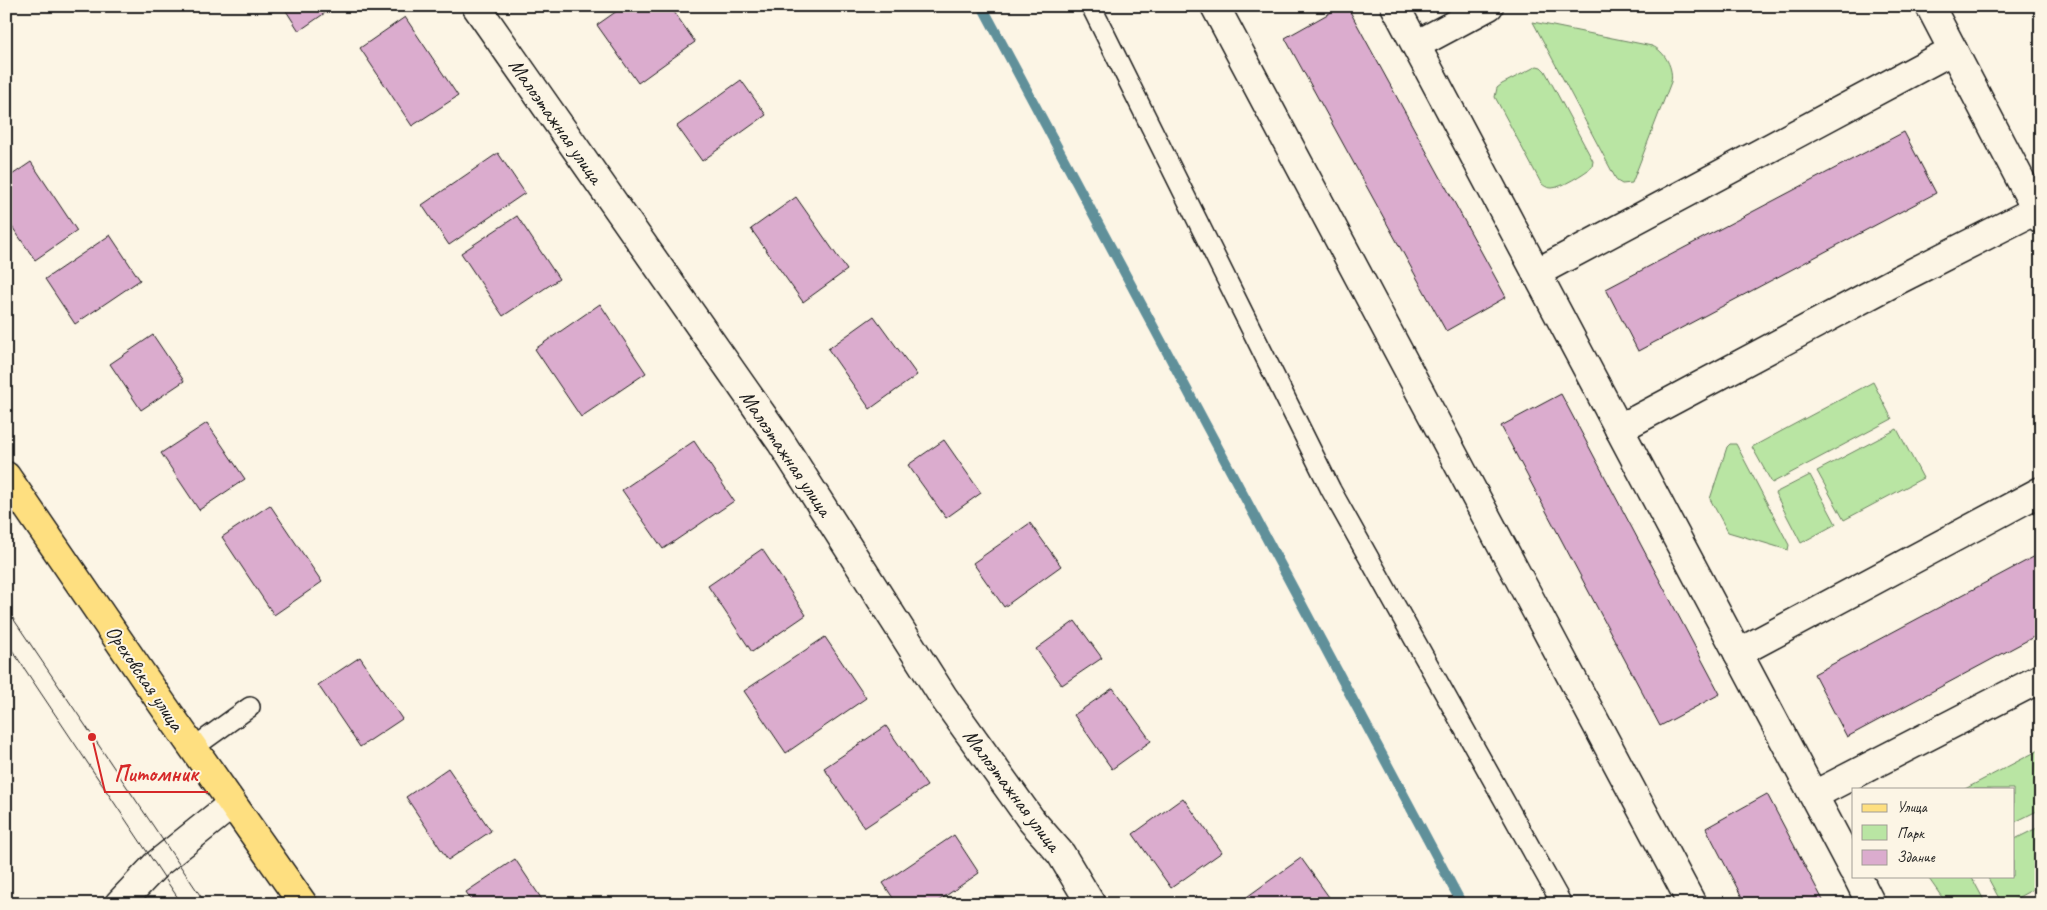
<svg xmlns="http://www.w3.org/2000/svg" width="2047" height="910" viewBox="0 0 2047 910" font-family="Caveat,sans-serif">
	<rect width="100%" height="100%" fill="#fcf5e5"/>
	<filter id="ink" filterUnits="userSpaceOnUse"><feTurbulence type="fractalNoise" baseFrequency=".02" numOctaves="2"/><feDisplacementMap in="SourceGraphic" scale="10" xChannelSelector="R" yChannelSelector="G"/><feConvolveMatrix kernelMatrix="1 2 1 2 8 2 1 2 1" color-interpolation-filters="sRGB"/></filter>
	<g filter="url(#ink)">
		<!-- green -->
		<g fill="#b9e5a3" stroke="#6a8060">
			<path d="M 1533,22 L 1652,46 C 1665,51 1674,69 1671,82 L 1632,183 L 1622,184 L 1617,181 Z"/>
			<path d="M 1537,66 L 1541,67 L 1545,71 L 1593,161 L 1592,167 C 1585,173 1561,188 1552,188 C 1547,188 1544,186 1541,183 L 1495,97 L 1497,88 L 1502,84 Z"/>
			<path d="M 1873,382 L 1892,419 L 1772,483 L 1752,447 Z"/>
			<path d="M 1897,429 L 1923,478 L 1844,520 L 1817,471 Z"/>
			<path d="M 1730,444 L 1736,444 L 1789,545 L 1788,550 L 1728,532 L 1710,499 L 1727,447 Z"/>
			<path d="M 1810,475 L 1836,524 L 1801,543 L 1775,493 Z"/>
			<path d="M 2041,749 L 2041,809 L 2013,823 L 2013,789 L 1965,789 Z"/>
			<path d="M 2041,826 L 2041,885 L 2006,904 L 2002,904 L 1987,876 L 2013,876 L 2013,840 Z"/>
			<path d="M 1927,876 L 1971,876 L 1986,904 L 1950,904 L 1941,896 Z"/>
		</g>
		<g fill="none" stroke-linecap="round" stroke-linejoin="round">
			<!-- stream -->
			<path stroke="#61909a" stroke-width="10" d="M 982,6 L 1462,904"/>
		</g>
		<!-- building -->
		<g fill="#dbacce" stroke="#1c1c1c">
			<path d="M 283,6 L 335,6 L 299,31 Z"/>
			<path d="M 624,6 L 670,6 L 695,42 L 638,83 L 597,25 Z"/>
			<path d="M 1342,6 L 1347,6 L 1506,297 L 1446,331 L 1285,38 Z"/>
			<path d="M 405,17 L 458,96 L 412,126 L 360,48 Z"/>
			<path d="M 741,80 L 766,115 L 702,161 L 677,126 Z"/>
			<path d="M 1904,132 L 1936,193 L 1638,351 L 1606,289 Z"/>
			<path d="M 498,153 L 525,193 L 449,245 L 422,205 Z"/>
			<path d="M 31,162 L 77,231 L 35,260 L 6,218 L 6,179 Z"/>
			<path d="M 796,197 L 847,270 L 803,302 L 751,229 Z"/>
			<path d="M 517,216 L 559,279 L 503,316 L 461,253 Z"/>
			<path d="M 110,235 L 140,280 L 75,324 L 45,279 Z"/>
			<path d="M 600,304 L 646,373 L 581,417 L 535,349 Z"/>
			<path d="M 874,316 L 917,375 L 870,409 L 828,349 Z"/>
			<path d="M 153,335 L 184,381 L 141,410 L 110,364 Z"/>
			<path d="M 1561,394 L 1720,694 L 1660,726 L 1501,426 Z"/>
			<path d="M 207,423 L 245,479 L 199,510 L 161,453 Z"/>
			<path d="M 944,440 L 981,493 L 946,518 L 908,465 Z"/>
			<path d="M 694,441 L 734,501 L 663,549 L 622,490 Z"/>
			<path d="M 270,505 L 322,582 L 274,615 L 222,537 Z"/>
			<path d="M 1030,523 L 1061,566 L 1004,607 L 973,563 Z"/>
			<path d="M 762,549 L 806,615 L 752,652 L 708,586 Z"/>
			<path d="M 2041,553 L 2041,633 L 1847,737 L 1814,674 Z"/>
			<path d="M 1075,621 L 1102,658 L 1062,685 L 1036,649 Z"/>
			<path d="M 825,637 L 866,698 L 786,753 L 744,691 Z"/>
			<path d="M 360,657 L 402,719 L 360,747 L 318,685 Z"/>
			<path d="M 1113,688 L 1151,741 L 1112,769 L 1074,715 Z"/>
			<path d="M 886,726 L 927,786 L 864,828 L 824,768 Z"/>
			<path d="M 448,768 L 491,831 L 448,860 L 406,797 Z"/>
			<path d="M 1767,794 L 1825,904 L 1745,903 L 1706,828 Z"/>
			<path d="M 1183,798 L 1222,852 L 1171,888 L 1133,834 Z"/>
			<path d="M 954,835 L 979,873 L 934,904 L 897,904 L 883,883 Z"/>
			<path d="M 1301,858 L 1334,904 L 1237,904 Z"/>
			<path d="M 515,859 L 545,904 L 474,904 L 466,892 Z"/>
		</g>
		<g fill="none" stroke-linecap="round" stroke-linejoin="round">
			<!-- lane casing -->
			<g stroke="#1c1c1c" stroke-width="22">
				<g id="lane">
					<path d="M 1091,6 L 1331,490 L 1562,904"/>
					<path d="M 193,748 L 250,707"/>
				</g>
			</g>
			<!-- street casing -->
			<g stroke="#1c1c1c" stroke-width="31">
				<g id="street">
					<path d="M 476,6 L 781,442 L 944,698 L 1032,821 L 1061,854 L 1091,904"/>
					<path d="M 1215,6 L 1692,904"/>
					<path d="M 1395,6 L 1853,870"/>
					<path d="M 1930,6 L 2041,219"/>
					<path d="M 1416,45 L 1489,6"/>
					<path d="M 1536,273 L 1953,50"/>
					<path d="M 1619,429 L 1898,280 L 2036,210"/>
					<path d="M 1738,653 L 2041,491"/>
					<path d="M 1814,795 L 2041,678"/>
					<path d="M 1857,876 L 1871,904"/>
					<path d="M 119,904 L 156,865 L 232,804"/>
				</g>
			</g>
			<!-- primary casing -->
			<g stroke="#1c1c1c" stroke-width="31">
				<path id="primary" d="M 6,476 L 163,705 L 303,904"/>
			</g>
			<!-- lane -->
			<use href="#lane" stroke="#fcf5e5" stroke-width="19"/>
			<!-- street -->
			<use href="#street" stroke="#fcf5e5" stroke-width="28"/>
			<!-- primary -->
			<use href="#primary" stroke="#fedf80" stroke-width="28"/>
			<!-- tram -->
			<g stroke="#1c1c1c" stroke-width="1">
				<path d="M 6,608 L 206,904"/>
				<path d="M 6,641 L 182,904"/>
			</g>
		</g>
	</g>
	<g text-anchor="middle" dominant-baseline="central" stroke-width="4" stroke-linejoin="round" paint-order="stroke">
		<!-- street labels -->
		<g font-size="21" fill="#1c1c1c" stroke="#fcf5e5">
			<text transform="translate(556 121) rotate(55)">Малоэтажная улица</text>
			<text transform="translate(786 453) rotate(56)">Малоэтажная улица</text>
			<text transform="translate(145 678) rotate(56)">Ореховская улица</text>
			<text transform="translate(1012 790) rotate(53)">Малоэтажная улица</text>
		</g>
	</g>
	<!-- callouts -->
	<path fill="none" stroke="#d62828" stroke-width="2" d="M92 737L105 792H208"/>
	<circle fill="#d62828" stroke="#fcf5e5" stroke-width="2" cx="92" cy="737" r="5"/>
	<g font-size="22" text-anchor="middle" font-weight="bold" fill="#d62828" stroke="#fcf5e5" stroke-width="4" stroke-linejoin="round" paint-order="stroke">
		<text x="156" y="781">Питомник</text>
	</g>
	<!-- margin -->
	<rect width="2047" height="910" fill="none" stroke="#fcf5e5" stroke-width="25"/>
	<rect x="12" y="12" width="2022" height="885" fill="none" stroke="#1c1c1c" stroke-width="2" filter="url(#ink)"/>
	<!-- legend -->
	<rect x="1852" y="788" width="162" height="90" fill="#fcf5e5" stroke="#a29e95"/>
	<rect x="1862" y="804" width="25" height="8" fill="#fedf80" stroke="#a29e95"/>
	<text x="1897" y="812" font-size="15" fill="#1c1c1c">Улица</text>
	<rect x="1862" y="825" width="25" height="15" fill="#b9e5a3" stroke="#a29e95"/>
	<text x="1897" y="838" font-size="15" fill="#1c1c1c">Парк</text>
	<rect x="1862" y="850" width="25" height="15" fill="#dbacce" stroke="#a29e95"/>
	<text x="1897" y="862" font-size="15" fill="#1c1c1c">Здание</text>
</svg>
